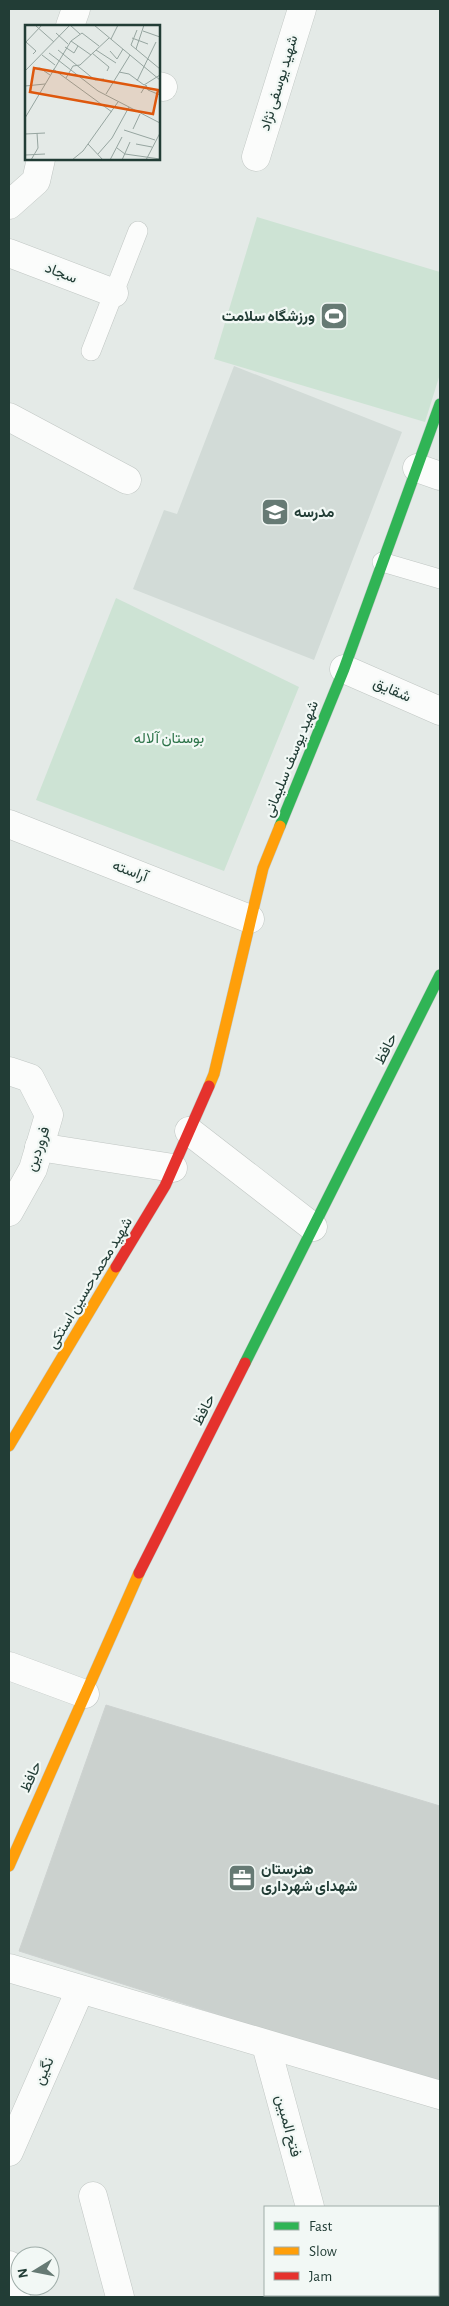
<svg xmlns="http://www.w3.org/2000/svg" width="449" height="2306" viewBox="0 0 449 2306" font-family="'Alegreya Sans',Vazirmatn,sans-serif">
	<rect width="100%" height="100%" fill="#e4eae7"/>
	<!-- built -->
	<path fill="#d2dbd7" d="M 234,366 L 402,432 L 314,660 L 133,589 L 164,510 L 177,514 Z"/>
	<!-- green -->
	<g fill="#cde3d4">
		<path d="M 257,217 L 440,272 L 440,374 L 425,422 L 214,359 Z"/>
		<path d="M 116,598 L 299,687 L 224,871 L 36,800 Z"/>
	</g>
	<!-- building -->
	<path fill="#cbd1ce" stroke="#cdd2d0" d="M 106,1705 L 440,1806 L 440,2085 L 19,1951 Z"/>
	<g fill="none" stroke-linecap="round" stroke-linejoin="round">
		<!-- lane casing -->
		<g stroke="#c1c7c4" stroke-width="20">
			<g id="lane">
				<path d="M 91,351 L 138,231"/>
				<path d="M 382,562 L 440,579"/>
			</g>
		</g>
		<!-- street casing -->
		<g stroke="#c1c7c4" stroke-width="29">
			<g id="street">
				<path d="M 70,26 L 76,9"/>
				<path d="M 159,86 L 163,87"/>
				<path d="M 256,157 L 302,9"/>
				<path d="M 9,205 L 36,181 L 41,159"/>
				<path d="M 9,253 L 114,293"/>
				<path d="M 9,417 L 127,480"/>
				<path d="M 417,468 L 440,476"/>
				<path d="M 344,669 L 440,711"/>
				<path d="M 9,824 L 250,919"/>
				<path d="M 9,1071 L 30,1078 L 49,1115 L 33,1169 L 9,1212"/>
				<path d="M 189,1131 L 313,1227"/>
				<path d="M 39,1147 L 173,1168"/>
				<path d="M 9,1666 L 85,1694"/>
				<path d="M 9,1968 L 440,2095"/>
				<path d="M 266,2045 L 310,2207"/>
				<path d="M 9,2152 L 80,1990"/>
				<path d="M 93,2196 L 120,2297"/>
				<path d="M 9,2265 L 16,2297"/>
				<path d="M 333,2295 L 334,2297"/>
			</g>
		</g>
		<!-- fast casing -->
		<g stroke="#bfc7c4" stroke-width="12">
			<g id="fast">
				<path d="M 280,826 L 344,669 L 440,404"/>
				<path d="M 245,1363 L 440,975"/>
			</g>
		</g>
		<!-- slow casing -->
		<g stroke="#bfc7c4" stroke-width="12">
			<g id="slow">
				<path d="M 209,1086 L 214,1074 L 263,868 L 280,826"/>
				<path d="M 9,1446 L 116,1267"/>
				<path d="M 9,1866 L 139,1573"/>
			</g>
		</g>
		<!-- jam casing -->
		<g stroke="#bfc7c4" stroke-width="12">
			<g id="jam">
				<path d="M 116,1267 L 165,1186 L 209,1086"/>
				<path d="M 139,1573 L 245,1363"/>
			</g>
		</g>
		<!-- lane -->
		<use href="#lane" stroke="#fbfcfb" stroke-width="19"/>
		<!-- street -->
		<use href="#street" stroke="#fbfcfb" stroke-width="28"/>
		<!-- fast -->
		<use href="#fast" stroke="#30b455" stroke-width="11"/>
		<!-- slow -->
		<use href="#slow" stroke="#ff9f0a" stroke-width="11"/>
		<!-- jam -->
		<use href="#jam" stroke="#e5322d" stroke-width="11"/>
	</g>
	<!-- icons -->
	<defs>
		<g id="stadium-square" transform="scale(1.4375)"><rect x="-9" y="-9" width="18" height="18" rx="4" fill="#667a74" stroke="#f2f8f5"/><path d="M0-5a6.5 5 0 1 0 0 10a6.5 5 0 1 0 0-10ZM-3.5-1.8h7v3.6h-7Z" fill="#fff"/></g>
		<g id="school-square" transform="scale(1.4375)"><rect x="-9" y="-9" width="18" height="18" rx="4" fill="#667a74" stroke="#f2f8f5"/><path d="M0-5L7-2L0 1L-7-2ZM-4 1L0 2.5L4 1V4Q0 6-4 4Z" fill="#fff"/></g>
		<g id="office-square" transform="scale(1.4375)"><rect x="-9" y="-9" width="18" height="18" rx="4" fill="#667a74" stroke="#f2f8f5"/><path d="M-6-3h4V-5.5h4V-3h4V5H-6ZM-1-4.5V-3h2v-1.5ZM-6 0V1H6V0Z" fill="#fff"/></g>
	</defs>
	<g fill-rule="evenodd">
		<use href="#stadium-square" x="334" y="316"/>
		<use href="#school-square" x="275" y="512"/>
		<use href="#office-square" x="242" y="1878"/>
	</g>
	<g text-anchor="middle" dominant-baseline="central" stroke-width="4.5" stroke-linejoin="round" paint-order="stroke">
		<!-- street labels -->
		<g font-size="15" fill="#223d36" stroke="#f2f8f5">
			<text transform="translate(279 83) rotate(-73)">شهید یوسفی نژاد</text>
			<text transform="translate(61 273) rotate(21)">سجاد</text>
			<text transform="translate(392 690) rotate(24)">شقایق</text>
			<text transform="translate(291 759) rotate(-68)">شهید یوسف سلیمانی</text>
			<text transform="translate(130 871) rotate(21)">آراسته</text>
			<text transform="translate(386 1049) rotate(-63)">حافظ</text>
			<text transform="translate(38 1149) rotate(-71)">فروردین</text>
			<text transform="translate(90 1283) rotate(-59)">شهید محمدحسین استکی</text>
			<text transform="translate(204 1410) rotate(-63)">حافظ</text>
			<text transform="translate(31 1777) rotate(-66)">حافظ</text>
			<text transform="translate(44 2071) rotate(-66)">نگین</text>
			<text transform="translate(288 2126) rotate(75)">فتح المبین</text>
		</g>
		<!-- poi labels -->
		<g font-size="15" font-weight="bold" fill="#223d36" stroke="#f2f8f5" text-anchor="start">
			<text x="315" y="316" text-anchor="end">ورزشگاه سلامت</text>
			<text x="294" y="512">مدرسه</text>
			<text x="261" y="1869">هنرستان<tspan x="261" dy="17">شهدای شهرداری</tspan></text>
		</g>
		<!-- park labels -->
		<g font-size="15" fill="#2d7349" stroke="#f2f8f5">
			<text x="169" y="738">بوستان آلاله</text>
		</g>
	</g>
	<!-- overview -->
	<g transform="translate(25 25)">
		<rect width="135" height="135" fill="#e4eae7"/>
		<path fill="none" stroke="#96a5a0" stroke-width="1" d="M 69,0 L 135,55M 11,1 L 29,17M 112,5 L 106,20 L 135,44M 118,6 L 135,12M 31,8 L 43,19M 107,13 L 123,19M 86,14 L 93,0M 46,16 L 66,30M 1,17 L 11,26 L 8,29M 0,18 L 17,0M 40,22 L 49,28 L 53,21M 111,24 L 119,0M 33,25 L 70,55 L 79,54M 71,25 L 91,38M 85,26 L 92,34 L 98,24M 24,28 L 73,66 L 135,98M 67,28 L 84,42 L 82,46M 17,30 L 30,40M 8,44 L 15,43 L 25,50M 28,44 L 87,87M 0,46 L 45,0 L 55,9M 94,47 L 104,49 L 119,60 L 135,50M 41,53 L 48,41 L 55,40 L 84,13M 112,56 L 131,17M 0,61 L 20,59M 116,68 L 121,60 L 123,65 L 135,70M 81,69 L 105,30M 0,93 L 46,16 L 57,8 L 74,21M 108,104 L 115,89M 99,105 L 130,115M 0,109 L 20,108M 63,119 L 78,135M 111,119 L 127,122M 92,123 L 100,129 L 135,134M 73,129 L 87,113 L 104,82M 0,130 L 20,129M 6,135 L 13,123 L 12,108M 47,135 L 58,126 L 93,77M 85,135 L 97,112M 97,135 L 105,117M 121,135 L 135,108"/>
		<path fill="#de580e" fill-opacity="0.15" stroke="#de580e" stroke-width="2.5" d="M 9,43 L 133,65 L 128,89 L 5,67 Z"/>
		<rect width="135" height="135" fill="none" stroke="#223d36" stroke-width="2.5"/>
	</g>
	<!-- border -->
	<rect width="449" height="2306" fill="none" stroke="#223d36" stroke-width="20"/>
	<!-- legend -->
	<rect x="264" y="2206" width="175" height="90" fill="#f2f8f5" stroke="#9fada9"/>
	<rect x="274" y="2222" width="25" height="8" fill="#30b455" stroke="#9fada9"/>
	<text x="309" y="2231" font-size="15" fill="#223d36">Fast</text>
	<rect x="274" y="2247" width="25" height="8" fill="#ff9f0a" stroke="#9fada9"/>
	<text x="309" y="2256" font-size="15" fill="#223d36">Slow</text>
	<rect x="274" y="2272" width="25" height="8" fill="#e5322d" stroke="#9fada9"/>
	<text x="309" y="2281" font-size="15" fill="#223d36">Jam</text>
	<!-- north arrow -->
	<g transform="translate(35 2271) rotate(260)"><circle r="24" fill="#f2f8f5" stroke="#9fada9"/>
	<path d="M0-4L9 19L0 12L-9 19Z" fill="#667a74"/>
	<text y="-8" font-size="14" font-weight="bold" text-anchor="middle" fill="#223d36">N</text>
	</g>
</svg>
